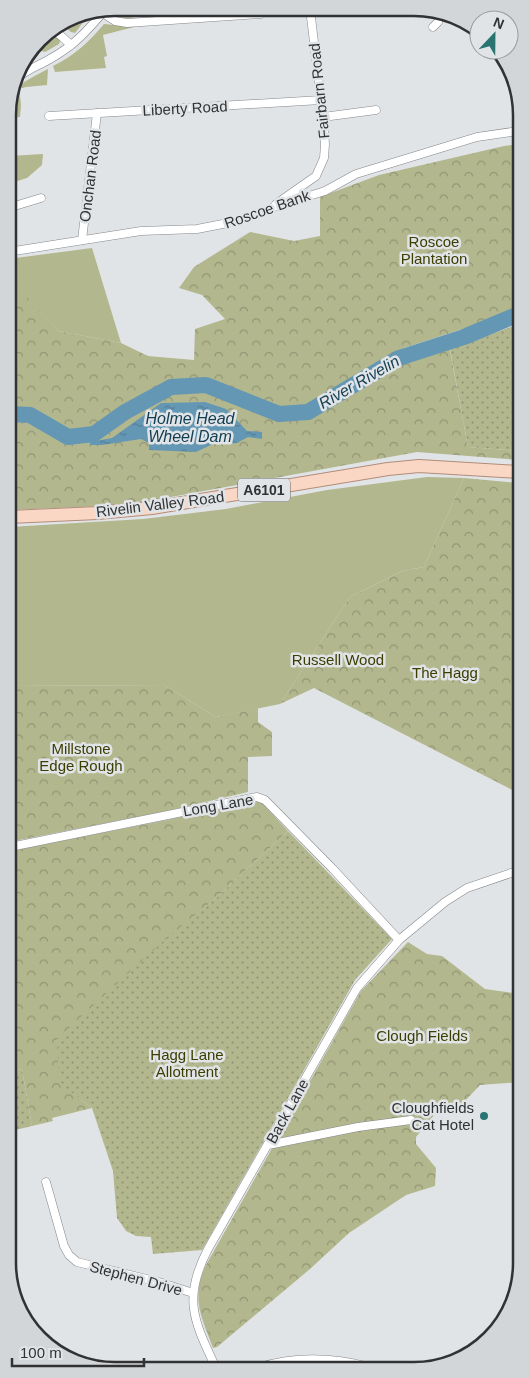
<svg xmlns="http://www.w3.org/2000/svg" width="529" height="1378" viewBox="0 0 529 1378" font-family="Arial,sans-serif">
	<defs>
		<pattern id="forest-crowns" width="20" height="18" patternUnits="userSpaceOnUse" patternTransform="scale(1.25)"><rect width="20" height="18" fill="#b3b78d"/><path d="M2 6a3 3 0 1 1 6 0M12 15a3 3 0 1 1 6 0" fill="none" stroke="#929574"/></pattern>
		<pattern id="garden-dots" width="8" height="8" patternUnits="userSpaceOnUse" patternTransform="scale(1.25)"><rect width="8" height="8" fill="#b3b78d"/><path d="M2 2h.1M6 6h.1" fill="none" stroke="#929574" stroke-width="1.8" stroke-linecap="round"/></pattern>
		<pattern id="water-ripples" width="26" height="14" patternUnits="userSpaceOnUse" patternTransform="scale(1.25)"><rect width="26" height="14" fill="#6497b4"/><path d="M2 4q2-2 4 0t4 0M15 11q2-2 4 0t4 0" fill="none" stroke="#537c93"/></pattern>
	</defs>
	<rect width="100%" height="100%" fill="#e1e4e7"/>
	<!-- grass -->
	<g fill="#b3b78d">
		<path d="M 117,8 L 136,8 L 137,17 C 128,18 121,20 114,13 Z"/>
		<path d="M 91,12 L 75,33 L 71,32 L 61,24 L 66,21 L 82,20 L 83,14 Z"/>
		<path d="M 104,24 L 134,27 L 103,35 L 107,56 L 104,57 L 106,68 L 55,72 L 53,66 C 74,56 89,42 104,24 Z"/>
		<path d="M 50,31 L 58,36 L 60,41 L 59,44 L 45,52 L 37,50 L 33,53 L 33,49 L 44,35 Z"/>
		<path d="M 48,69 L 47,85 L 26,87 L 23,88 L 19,87 L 21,105 L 20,117 L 8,118 C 8,86 24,82 48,69 Z"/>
		<path d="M 8,127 L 9,156 L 43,154 L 42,165 L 27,178 L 8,184 Z"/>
		<path d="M 92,248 L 121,343 L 59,331 L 17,287 L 8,288 L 8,259 Z"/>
		<path d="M 427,477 L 464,478 L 424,567 L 402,571 L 350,597 L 280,704 L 216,717 L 164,685 L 9,686 L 9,527 L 143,519 L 226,509 L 327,490 Z"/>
	</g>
	<!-- forest -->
	<g fill="url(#forest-crowns)">
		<path d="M 518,144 L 519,306 L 475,325 L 404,348 L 306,409 L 279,410 L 209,383 L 170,384 L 126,407 L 94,432 L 67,433 L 32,412 L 9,410 L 8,288 L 17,286 L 59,331 L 121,343 L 148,356 L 194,360 L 195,329 L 225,319 L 202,295 L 179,288 L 194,267 L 250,232 L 294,241 L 320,236 L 320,197 L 379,175 L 504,146 Z"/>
		<path d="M 449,345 L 468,447 L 519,451 L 519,460 L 417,452 L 127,505 L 9,510 L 9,418 L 25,418 L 62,438 L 70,440 L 96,435 L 127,414 L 172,392 L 207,390 L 278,417 L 302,417 L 397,365 Z"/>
		<path d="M 464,478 L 519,483 L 520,794 L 314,688 L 280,704 L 350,597 L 402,571 L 424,567 Z"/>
		<path d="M 164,685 L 216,717 L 258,708 L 258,722 L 272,732 L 272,756 L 248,757 L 248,792 L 167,811 L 14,841 L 10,841 L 9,686 Z"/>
		<path d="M 254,800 L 261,802 L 288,831 L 216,898 L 161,944 L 60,1083 L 92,1108 L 52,1118 L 53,1121 L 32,1126 L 22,1069 L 10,1072 L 10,948 L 12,948 L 10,929 L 10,851 L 167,820 L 234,804 Z"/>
		<path d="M 408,942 L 427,954 L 442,956 L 485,989 L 520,994 L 521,1082 L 480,1085 L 464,1102 L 440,1108 L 416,1137 L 416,1144 L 436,1168 L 435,1186 L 406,1195 L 349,1233 L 310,1269 L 217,1347 L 213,1348 C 201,1315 190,1298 207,1263 L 361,991 Z"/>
	</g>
	<!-- garden -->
	<g fill="url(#garden-dots)">
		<path d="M 519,324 L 519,451 L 468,447 L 450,349 Z"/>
		<path d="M 288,831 L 392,939 L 355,980 L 202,1250 L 153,1254 L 151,1237 L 136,1236 L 126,1231 L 117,1218 L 113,1171 L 92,1108 L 59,1083 L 57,1039 L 161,943 L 216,898 Z"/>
		<path d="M 22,1069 L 32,1126 L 11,1131 L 10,1072 Z"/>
	</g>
	<!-- water -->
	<path fill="url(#water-ripples)" d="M 205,402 L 226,409 L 247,431 L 262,432 L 262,439 L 248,437 L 237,443 L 213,444 L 196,452 L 149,450 L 149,443 L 141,439 L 102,445 L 90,445 L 90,442 L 112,438 L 161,403 Z"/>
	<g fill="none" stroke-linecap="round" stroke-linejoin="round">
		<!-- river -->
		<path stroke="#6497b4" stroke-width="16" d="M 9,414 L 30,415 L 68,437 L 94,434 L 125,412 L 171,387 L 206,385 L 279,414 L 308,412 L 399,358 L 464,337 L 519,314"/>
		<!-- minor casing -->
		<g stroke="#84878a" stroke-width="9">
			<g id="minor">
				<path d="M 103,13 L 115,21 L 127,23 L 261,14"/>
				<path d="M 433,27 L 438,22 L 442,14"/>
				<path d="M 51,30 L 60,35 L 71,45"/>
				<path d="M 16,79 C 26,70 38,66 50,59 C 75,45 87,31 105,10"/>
				<path d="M 49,116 L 321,100"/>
				<path d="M 323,117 L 376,110"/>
				<path d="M 276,204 L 316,176 L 324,158 L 325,144 L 323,117 L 310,9"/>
				<path d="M 8,208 L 41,198"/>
				<path d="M 82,240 L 97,113"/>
				<path d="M 8,252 L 141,231 L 197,229 L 233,222 L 249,218 L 271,208 L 325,191 L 356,174 L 477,137 L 518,131"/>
				<path d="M 10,847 L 257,797 L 265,800 L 332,868 L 399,940"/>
				<path d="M 268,1145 L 358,1127 L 411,1120"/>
				<path d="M 46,1182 L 64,1246 L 69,1255 L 77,1262 L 159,1282 L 193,1293"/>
				<path d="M 216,1368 C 194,1321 182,1299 208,1249 L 357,988 L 399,940 L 445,902 L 467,888 L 520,870"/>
				<path d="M 257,1368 C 293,1356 333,1357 369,1367"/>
			</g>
		</g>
		<!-- primary casing -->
		<g stroke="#b28c79" stroke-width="14">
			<path id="primary" d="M 9,517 L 98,513 L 152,508 L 388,469 L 419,466 L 519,472"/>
		</g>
		<!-- minor -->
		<use href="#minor" stroke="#fff" stroke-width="8"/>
		<!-- primary -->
		<use href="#primary" stroke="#fad7c5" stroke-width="12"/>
	</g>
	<!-- markers -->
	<circle fill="#297371" stroke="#e1e4e7" stroke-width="2" cx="484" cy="1116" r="5"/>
	<g text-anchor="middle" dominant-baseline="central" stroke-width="5" stroke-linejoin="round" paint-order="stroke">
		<!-- shield labels -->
		<rect fill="#e1e4e7" stroke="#666769" stroke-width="1" x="238" y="478.5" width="52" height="23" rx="4"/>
		<g font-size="14" font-weight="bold" fill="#313233">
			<text x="264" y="490">A6101</text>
		</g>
		<!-- street labels -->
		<g font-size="15" fill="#313233" stroke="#e1e4e7">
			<text transform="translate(319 91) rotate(-96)">Fairbarn Road</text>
			<text transform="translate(185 108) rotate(-3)">Liberty Road</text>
			<text transform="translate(90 176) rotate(-83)">Onchan Road</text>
			<text transform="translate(267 209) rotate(-19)">Roscoe Bank</text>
			<text transform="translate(160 504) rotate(-7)">Rivelin Valley Road</text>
			<text transform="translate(218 805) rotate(-10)">Long Lane</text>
			<text transform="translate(287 1111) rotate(-61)">Back Lane</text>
			<text transform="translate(136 1278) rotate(15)">Stephen Drive</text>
		</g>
		<!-- park labels -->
		<g font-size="15" fill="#3c3e00" stroke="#e1e4e7">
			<text x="434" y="241">Roscoe<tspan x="434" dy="17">Plantation</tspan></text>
			<text x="338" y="659">Russell Wood</text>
			<text x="445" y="672">The Hagg</text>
			<text x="81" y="748">Millstone<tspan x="81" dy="17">Edge Rough</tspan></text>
			<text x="422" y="1035">Clough Fields</text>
			<text x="187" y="1054">Hagg Lane<tspan x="187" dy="17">Allotment</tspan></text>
		</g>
		<!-- poi labels -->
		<g font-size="15" fill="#313233" stroke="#e1e4e7" text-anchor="end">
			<text x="474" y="1107">Cloughfields<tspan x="474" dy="17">Cat Hotel</tspan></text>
		</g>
		<!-- water labels -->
		<g font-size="16" font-style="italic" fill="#113d52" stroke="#e1e4e7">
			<text transform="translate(359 382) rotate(-30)">River Rivelin</text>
			<text x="190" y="418">Holme Head<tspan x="190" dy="18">Wheel Dam</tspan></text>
		</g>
	</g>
	<!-- crop -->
	<path d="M0 0H529V1378H0ZM115 16H414A99 99 0 0 1 513 115V1263A99 99 0 0 1 414 1362H115A99 99 0 0 1 16 1263V115A99 99 0 0 1 115 16Z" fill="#d3d6d9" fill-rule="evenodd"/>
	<path fill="none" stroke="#313233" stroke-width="2.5" d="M115 16H414A99 99 0 0 1 513 115V1263A99 99 0 0 1 414 1362H115A99 99 0 0 1 16 1263V115A99 99 0 0 1 115 16Z"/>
	<!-- north arrow -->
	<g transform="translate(494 35) rotate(22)"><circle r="24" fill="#e1e4e7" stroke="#9b9d9f"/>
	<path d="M0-4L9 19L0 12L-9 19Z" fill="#297371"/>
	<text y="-8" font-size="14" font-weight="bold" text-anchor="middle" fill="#313233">N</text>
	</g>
	<!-- scale -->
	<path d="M12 1358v8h132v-8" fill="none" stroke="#313233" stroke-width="2.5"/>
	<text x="20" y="1358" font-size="15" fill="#313233" stroke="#e1e4e7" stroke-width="4" paint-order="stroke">100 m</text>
</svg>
